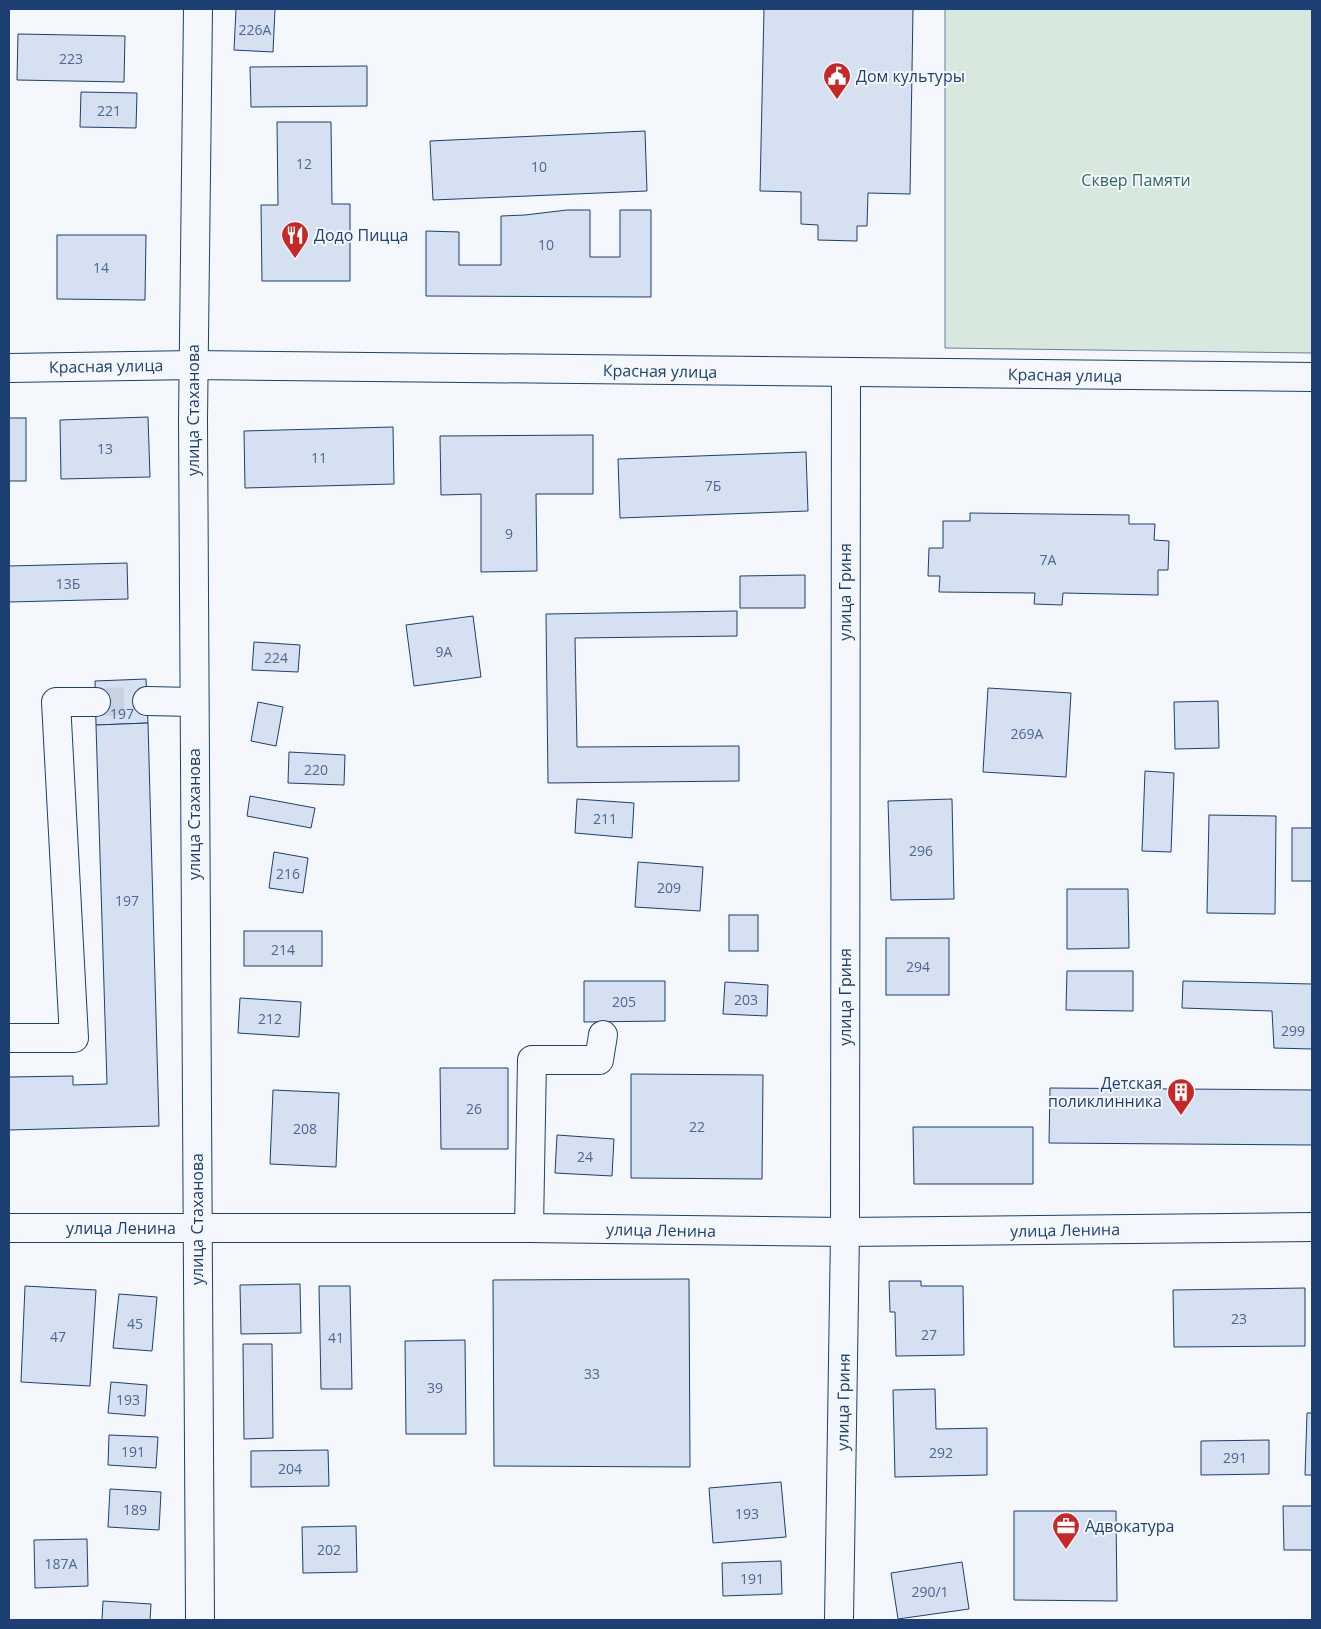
<svg xmlns="http://www.w3.org/2000/svg" width="1321" height="1629" viewBox="0 0 1321 1629" font-family="'Open Sans',sans-serif">
	<rect width="100%" height="100%" fill="#f4f7fb"/>
	<!-- green -->
	<path fill="#d7e8df" stroke="#687fa3" d="M 945,9 L 1312,9 L 1312,353 L 945,348 Z"/>
	<!-- building -->
	<g fill="#d5e0f0" stroke="#1d3f73">
		<path d="M 236,9 L 275,9 L 273,52 L 234,50 Z"/>
		<path d="M 764,9 L 913,9 L 910,194 L 868,193 L 867,226 L 857,226 L 857,241 L 818,240 L 818,225 L 801,224 L 801,192 L 760,191 Z"/>
		<path d="M 18,34 L 125,36 L 124,82 L 17,80 Z"/>
		<path d="M 367,66 L 367,106 L 251,107 L 250,67 Z"/>
		<path d="M 81,92 L 137,93 L 136,128 L 80,127 Z"/>
		<path d="M 277,122 L 331,122 L 332,204 L 350,204 L 350,281 L 262,281 L 261,205 L 278,205 Z"/>
		<path d="M 645,131 L 647,191 L 433,200 L 430,141 Z"/>
		<path d="M 567,210 L 590,210 L 590,257 L 620,257 L 620,210 L 651,210 L 651,297 L 426,296 L 426,231 L 459,232 L 459,265 L 501,265 L 501,216 L 525,215 Z"/>
		<path d="M 57,235 L 146,235 L 145,300 L 57,299 Z"/>
		<path d="M 148,417 L 150,477 L 61,479 L 60,420 Z"/>
		<rect x="9" y="418" width="17" height="63"/>
		<path d="M 393,427 L 394,484 L 245,488 L 244,431 Z"/>
		<path d="M 593,435 L 593,494 L 536,494 L 537,571 L 481,572 L 481,494 L 441,495 L 440,436 Z"/>
		<path d="M 806,452 L 808,511 L 620,518 L 618,459 Z"/>
		<path d="M 970,513 L 1129,515 L 1129,524 L 1155,524 L 1154,540 L 1169,541 L 1168,570 L 1158,570 L 1158,595 L 1063,593 L 1062,605 L 1034,604 L 1035,593 L 939,592 L 940,576 L 928,576 L 929,548 L 943,548 L 943,521 L 970,521 Z"/>
		<path d="M 127,563 L 128,599 L 9,602 L 9,566 Z"/>
		<path d="M 805,575 L 805,608 L 740,608 L 740,576 Z"/>
		<path d="M 737,611 L 737,636 L 575,638 L 577,747 L 739,746 L 739,781 L 548,783 L 546,614 Z"/>
		<path d="M 473,616 L 481,677 L 414,686 L 406,625 Z"/>
		<path d="M 254,642 L 300,645 L 298,672 L 252,670 Z"/>
		<path d="M 146,679 L 148,723 L 96,725 L 95,681 Z"/>
		<path d="M 988,688 L 1071,693 L 1066,777 L 983,772 Z"/>
		<path d="M 1218,701 L 1219,748 L 1175,749 L 1174,702 Z"/>
		<path d="M 258,702 L 283,707 L 276,746 L 251,741 Z"/>
		<path d="M 148,723 L 159,1126 L 9,1130 L 9,1077 L 73,1076 L 73,1085 L 107,1084 L 96,725 Z"/>
		<path d="M 289,752 L 345,755 L 344,785 L 288,783 Z"/>
		<path d="M 1145,771 L 1174,773 L 1171,852 L 1142,851 Z"/>
		<path d="M 250,796 L 315,808 L 311,828 L 247,816 Z"/>
		<path d="M 577,799 L 634,803 L 632,838 L 575,833 Z"/>
		<path d="M 952,799 L 954,899 L 891,900 L 888,801 Z"/>
		<path d="M 1209,815 L 1276,816 L 1275,914 L 1207,913 Z"/>
		<rect x="1292" y="828" width="20" height="53"/>
		<path d="M 274,852 L 308,858 L 303,893 L 269,888 Z"/>
		<path d="M 638,862 L 703,867 L 700,911 L 635,907 Z"/>
		<path d="M 1067,889 L 1128,889 L 1129,948 L 1067,949 Z"/>
		<rect x="729" y="915" width="29" height="36"/>
		<rect x="244" y="931" width="78" height="35"/>
		<rect x="886" y="938" width="63" height="57"/>
		<path d="M 1067,971 L 1133,971 L 1133,1011 L 1066,1010 Z"/>
		<path d="M 584,981 L 665,981 L 665,1021 L 584,1022 Z"/>
		<path d="M 1183,981 L 1312,984 L 1312,1049 L 1274,1048 L 1272,1011 L 1182,1008 Z"/>
		<path d="M 725,982 L 768,985 L 767,1016 L 723,1014 Z"/>
		<path d="M 240,998 L 301,1002 L 299,1037 L 238,1033 Z"/>
		<path d="M 440,1068 L 508,1068 L 508,1149 L 441,1149 Z"/>
		<path d="M 631,1074 L 763,1075 L 762,1179 L 631,1178 Z"/>
		<path d="M 1050,1088 L 1312,1090 L 1312,1145 L 1049,1143 Z"/>
		<path d="M 273,1090 L 339,1093 L 336,1167 L 270,1164 Z"/>
		<path d="M 913,1127 L 1033,1127 L 1033,1184 L 914,1184 Z"/>
		<path d="M 557,1135 L 614,1139 L 612,1176 L 555,1173 Z"/>
		<path d="M 689,1279 L 690,1467 L 494,1466 L 493,1280 Z"/>
		<path d="M 889,1281 L 921,1281 L 921,1286 L 963,1286 L 964,1355 L 896,1356 L 895,1312 L 890,1312 Z"/>
		<path d="M 300,1284 L 301,1333 L 241,1334 L 240,1285 Z"/>
		<path d="M 25,1286 L 96,1290 L 90,1386 L 21,1382 Z"/>
		<path d="M 319,1286 L 350,1286 L 352,1389 L 321,1389 Z"/>
		<path d="M 1305,1288 L 1305,1346 L 1174,1347 L 1173,1290 Z"/>
		<path d="M 119,1294 L 157,1297 L 152,1351 L 113,1348 Z"/>
		<path d="M 465,1340 L 466,1434 L 406,1434 L 405,1341 Z"/>
		<path d="M 243,1344 L 272,1344 L 273,1438 L 244,1439 Z"/>
		<path d="M 111,1382 L 147,1385 L 145,1416 L 108,1413 Z"/>
		<path d="M 935,1389 L 936,1429 L 987,1428 L 987,1475 L 895,1477 L 893,1390 Z"/>
		<path d="M 1307,1413 L 1312,1413 L 1312,1475 L 1305,1475 Z"/>
		<path d="M 109,1435 L 158,1437 L 156,1468 L 108,1465 Z"/>
		<path d="M 1269,1440 L 1269,1474 L 1201,1475 L 1201,1441 Z"/>
		<path d="M 328,1450 L 329,1486 L 251,1487 L 251,1451 Z"/>
		<path d="M 781,1482 L 786,1537 L 713,1543 L 709,1488 Z"/>
		<path d="M 110,1489 L 161,1492 L 159,1530 L 108,1527 Z"/>
		<path d="M 1283,1506 L 1312,1506 L 1312,1550 L 1284,1550 Z"/>
		<path d="M 1014,1511 L 1116,1511 L 1117,1601 L 1014,1600 Z"/>
		<path d="M 356,1526 L 357,1572 L 303,1573 L 302,1527 Z"/>
		<path d="M 87,1539 L 88,1586 L 35,1588 L 34,1540 Z"/>
		<path d="M 781,1561 L 782,1594 L 723,1596 L 722,1563 Z"/>
		<path d="M 962,1562 L 969,1609 L 898,1619 L 891,1573 Z"/>
		<path d="M 103,1601 L 151,1604 L 150,1620 L 102,1620 Z"/>
	</g>
	<g fill="none" stroke-linecap="round" stroke-linejoin="round">
		<!-- minor-tunnel -->
		<path stroke="#c9d2e0" stroke-width="28" stroke-dasharray="28 14" stroke-linecap="butt" d="M 96,702 L 147,701"/>
		<!-- minor casing -->
		<g stroke="#1d3f73" stroke-width="30">
			<g id="minor">
				<path d="M 198,9 L 193,420 L 200,1620"/>
				<path d="M 9,368 L 194,365 L 1312,377"/>
				<path d="M 147,701 L 193,702"/>
				<path d="M 9,1038 L 74,1038 L 56,702 L 96,702"/>
				<path d="M 9,1228 L 529,1228 L 845,1232 L 1312,1227"/>
				<path d="M 529,1228 L 532,1060 L 599,1060 L 603,1035"/>
				<path d="M 839,1620 L 845,1232 L 846,373"/>
			</g>
		</g>
		<!-- minor -->
		<use href="#minor" stroke="#f4f7fb" stroke-width="28"/>
	</g>
	<!-- icons -->
	<defs>
		<g id="civic-pin" transform="scale(1.4375)"><path d="M0 17L-7.5 6A9.5 9.5 0 1 1 7.5 6Z" fill="#c62828" stroke="#f4f7fb"/><path d="M-.6-6.5H3V-4.5H.6V-3L4-1V1h2V6H-6V1h2V-1L-.6-3ZM-1.2 2.5V6h2.4V2.5Z" fill="#fff"/></g>
		<g id="restaurant-pin" transform="scale(1.4375)"><path d="M0 17L-7.5 6A9.5 9.5 0 1 1 7.5 6Z" fill="#c62828" stroke="#f4f7fb"/><path d="M-5-6h1v4h1v-4h1v4h1v-4h1v5L-1.5 .5V6h-2V.5L-5-1ZM5-6V6H3V1.5H1.5Q1.5-4 5-6Z" fill="#fff"/></g>
		<g id="building-pin" transform="scale(1.4375)"><path d="M0 17L-7.5 6A9.5 9.5 0 1 1 7.5 6Z" fill="#c62828" stroke="#f4f7fb"/><path d="M-4-6H4V6H1V3H-1V6H-4ZM-2.5-4.3h1.7v1.8h-1.7ZM.8-4.3h1.7v1.8H.8ZM-2.5-1h1.7V.8h-1.7ZM.8-1h1.7V.8H.8Z" fill="#fff"/></g>
		<g id="office-pin" transform="scale(1.4375)"><path d="M0 17L-7.5 6A9.5 9.5 0 1 1 7.5 6Z" fill="#c62828" stroke="#f4f7fb"/><path d="M-6-3h4V-5.5h4V-3h4V5H-6ZM-1-4.5V-3h2v-1.5ZM-6 0V1H6V0Z" fill="#fff"/></g>
	</defs>
	<g fill-rule="evenodd">
		<use href="#civic-pin" x="837" y="76"/>
		<use href="#restaurant-pin" x="295" y="235"/>
		<use href="#building-pin" x="1181" y="1092"/>
		<use href="#office-pin" x="1066" y="1526"/>
	</g>
	<g text-anchor="middle" dominant-baseline="central" stroke-width="4" stroke-linejoin="round" paint-order="stroke">
		<!-- number labels -->
		<g font-size="14" fill="#4b6792">
			<text x="255" y="29">226А</text>
			<text x="71" y="58">223</text>
			<text x="109" y="110">221</text>
			<text x="304" y="163">12</text>
			<text x="539" y="166">10</text>
			<text x="546" y="244">10</text>
			<text x="101" y="267">14</text>
			<text x="105" y="448">13</text>
			<text x="319" y="457">11</text>
			<text x="713" y="485">7Б</text>
			<text x="509" y="533">9</text>
			<text x="1048" y="559">7А</text>
			<text x="68" y="583">13Б</text>
			<text x="444" y="651">9А</text>
			<text x="276" y="657">224</text>
			<text x="122" y="713">197</text>
			<text x="1027" y="733">269А</text>
			<text x="316" y="769">220</text>
			<text x="605" y="818">211</text>
			<text x="921" y="850">296</text>
			<text x="288" y="873">216</text>
			<text x="669" y="887">209</text>
			<text x="127" y="900">197</text>
			<text x="283" y="949">214</text>
			<text x="918" y="966">294</text>
			<text x="746" y="999">203</text>
			<text x="624" y="1001">205</text>
			<text x="270" y="1018">212</text>
			<text x="1293" y="1030">299</text>
			<text x="474" y="1108">26</text>
			<text x="697" y="1126">22</text>
			<text x="305" y="1128">208</text>
			<text x="585" y="1156">24</text>
			<text x="1239" y="1318">23</text>
			<text x="135" y="1323">45</text>
			<text x="929" y="1334">27</text>
			<text x="58" y="1336">47</text>
			<text x="336" y="1337">41</text>
			<text x="592" y="1373">33</text>
			<text x="435" y="1387">39</text>
			<text x="128" y="1399">193</text>
			<text x="133" y="1451">191</text>
			<text x="941" y="1452">292</text>
			<text x="1235" y="1457">291</text>
			<text x="290" y="1468">204</text>
			<text x="135" y="1509">189</text>
			<text x="747" y="1513">193</text>
			<text x="329" y="1549">202</text>
			<text x="61" y="1563">187А</text>
			<text x="752" y="1578">191</text>
			<text x="930" y="1591">290/1</text>
		</g>
		<!-- poi labels -->
		<g font-size="16" fill="#1d3f73" stroke="#f4f7fb" text-anchor="start">
			<text x="856" y="76">Дом культуры</text>
			<text x="314" y="235">Додо Пицца</text>
			<text x="1162" y="1083" text-anchor="end">Детская<tspan x="1162" dy="18">поликлинника</tspan></text>
			<text x="1085" y="1526">Адвокатура</text>
		</g>
		<!-- park labels -->
		<g font-size="16" fill="#2c6c60" stroke="#f4f7fb">
			<text x="1136" y="180">Сквер Памяти</text>
		</g>
		<!-- street labels -->
		<g font-size="16" fill="#1d3f73" stroke="#f4f7fb">
			<text transform="translate(106 366) rotate(-1)">Красная улица</text>
			<text transform="translate(660 371) rotate(1)">Красная улица</text>
			<text transform="translate(1065 375) rotate(1)">Красная улица</text>
			<text transform="translate(193 410) rotate(-90)">улица Стаханова</text>
			<text transform="translate(845 592) rotate(-90)">улица Гриня</text>
			<text transform="translate(194 814) rotate(-90)">улица Стаханова</text>
			<text transform="translate(845 997) rotate(-90)">улица Гриня</text>
			<text transform="translate(197 1219) rotate(-90)">улица Стаханова</text>
			<text x="121" y="1228">улица Ленина</text>
			<text transform="translate(661 1230) rotate(1)">улица Ленина</text>
			<text transform="translate(1065 1230) rotate(-1)">улица Ленина</text>
			<text transform="translate(843 1402) rotate(-89)">улица Гриня</text>
		</g>
	</g>
	<!-- border -->
	<rect width="1321" height="1629" fill="none" stroke="#1d3f73" stroke-width="20"/>
</svg>
